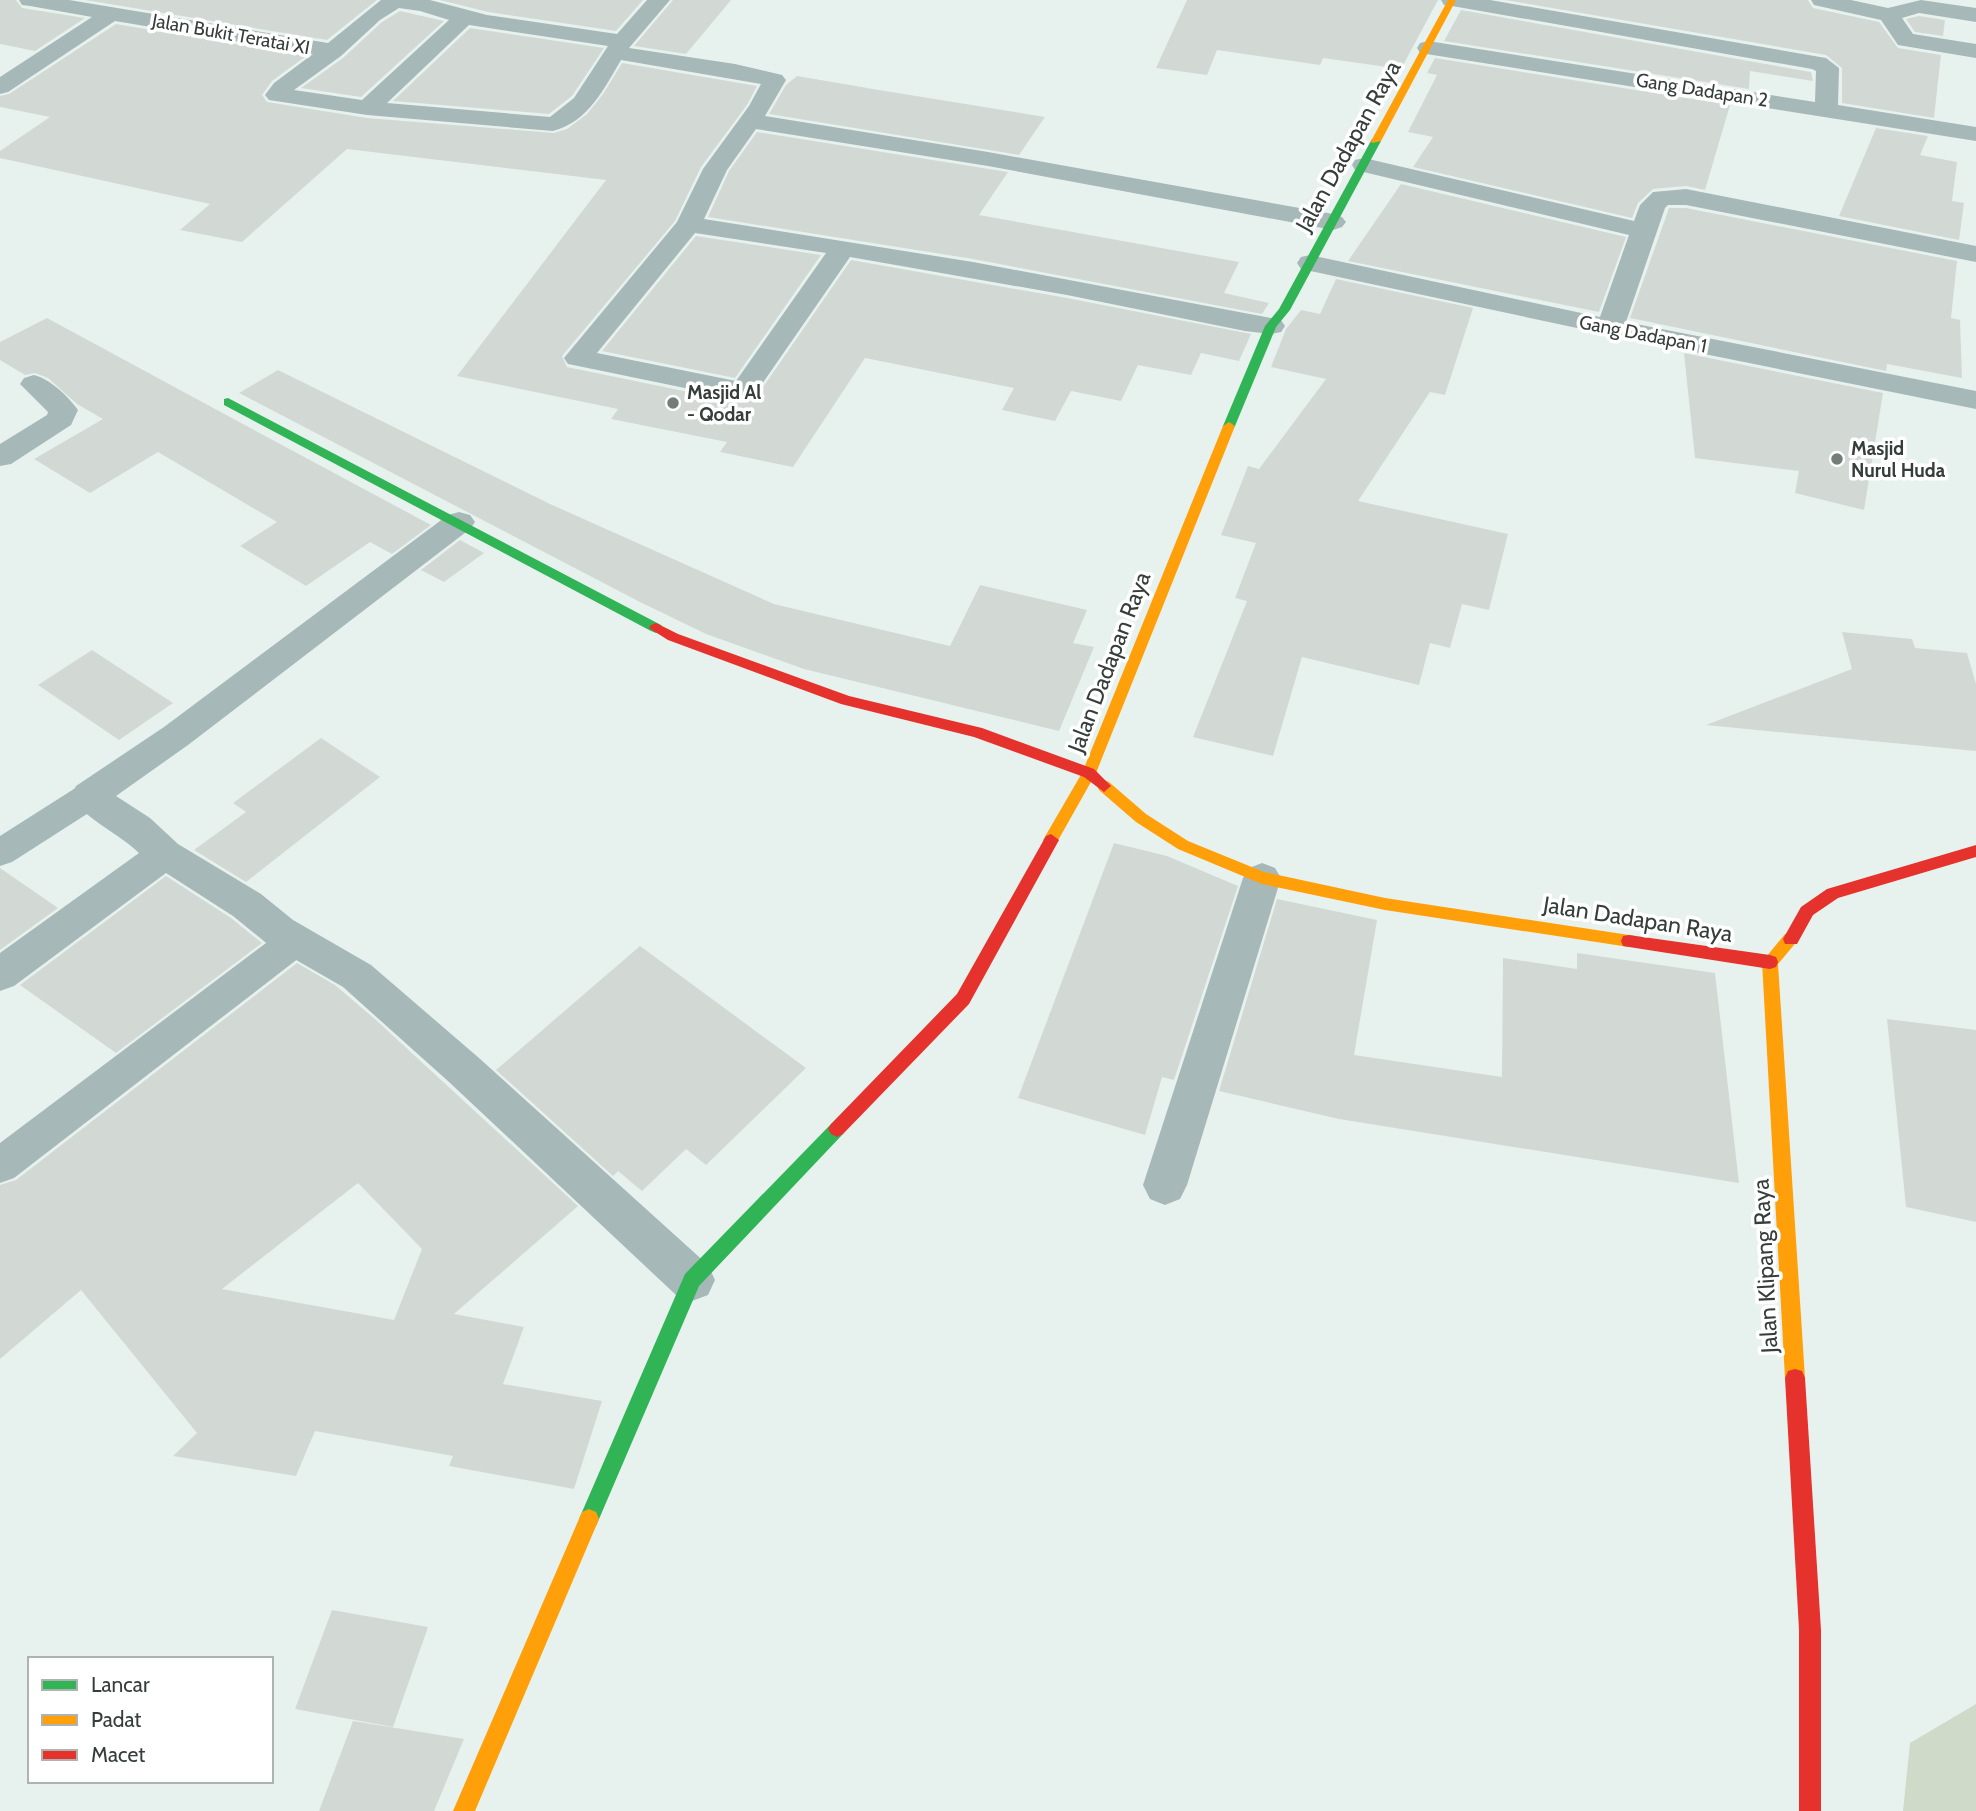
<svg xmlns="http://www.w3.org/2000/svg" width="1976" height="1811" viewBox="0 0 1976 1811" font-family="Cabin,sans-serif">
	<rect width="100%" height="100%" fill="#e7f2ef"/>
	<!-- green -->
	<path fill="#d0dac9" d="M 1976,1704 L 1976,1811 L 1903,1811 L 1910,1743 Z"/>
	<!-- building -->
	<g fill="#d2d9d5" fill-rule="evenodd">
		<path d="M 0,0 L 16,0 L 22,8 L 85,18 L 35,51 L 0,44 Z"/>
		<path d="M 85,0 L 377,0 L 327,40 Z"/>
		<path d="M 440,0 L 643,0 L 616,31 L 488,12 Z"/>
		<path d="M 673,0 L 731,0 L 686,54 L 634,46 Z"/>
		<path d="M 1187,0 L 1438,0 L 1401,69 L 1323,58 L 1320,65 L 1217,50 L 1207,75 L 1156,68 Z"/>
		<path d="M 1505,0 L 1808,0 L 1813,8 L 1879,22 L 1898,48 L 1941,55 L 1934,118 L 1842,103 L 1842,68 L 1826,55 Z"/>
		<path d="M 1461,10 L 1811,72 L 1813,81 L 1750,71 L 1749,89 L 1444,41 Z"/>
		<path d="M 400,11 L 444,21 L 361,97 L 301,88 L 343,58 L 382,22 Z"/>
		<path d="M 1919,16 L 1945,20 L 1943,36 L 1915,32 L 1906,19 Z"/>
		<path d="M 116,24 L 306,56 L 272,81 L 262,95 L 267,102 L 367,118 L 554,133 L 567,129 L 587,114 L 603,94 L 622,63 L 757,86 L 747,105 L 701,167 L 675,221 L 562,356 L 567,367 L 742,403 L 754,400 L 851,260 L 1067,298 L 1251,334 L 1239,361 L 1201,353 L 1191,375 L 1138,365 L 1121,401 L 1071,391 L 1055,421 L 1002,410 L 1014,388 L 865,358 L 793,467 L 720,452 L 727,442 L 611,419 L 618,409 L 457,376 L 606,180 L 347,149 L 242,242 L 180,230 L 210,204 L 0,158 L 0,151 L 50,117 L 0,107 L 0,96 L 9,94 Z"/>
		<path d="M 470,28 L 604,48 L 572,96 L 549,114 L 393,101 Z"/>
		<path d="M 1435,58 L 1730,105 L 1705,190 L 1686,186 L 1653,189 L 1638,203 L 1632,218 L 1413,167 L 1433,137 L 1408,132 L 1437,75 L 1427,73 Z"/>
		<path d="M 797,76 L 873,89 L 1045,117 L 1019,155 L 769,114 L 786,85 Z"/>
		<path d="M 1876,128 L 1928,136 L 1920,155 L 1957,162 L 1952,201 L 1964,203 L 1959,240 L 1839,216 Z"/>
		<path d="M 757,132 L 1008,172 L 979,215 L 1239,262 L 1224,293 L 1269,303 L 1262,314 L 973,259 L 708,217 L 729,171 Z"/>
		<path d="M 1401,184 L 1626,237 L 1599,312 L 1348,261 Z"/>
		<path d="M 1669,208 L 1686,208 L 1957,261 L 1951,318 L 1960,320 L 1962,378 L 1887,364 L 1886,371 L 1630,318 Z"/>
		<path d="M 696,236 L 821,255 L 735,378 L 602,351 Z"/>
		<path d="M 1336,279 L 1473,308 L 1445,395 L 1430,392 L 1358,501 L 1508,534 L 1489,610 L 1462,604 L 1450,648 L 1430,643 L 1419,685 L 1302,657 L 1273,756 L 1193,737 L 1247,601 L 1235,598 L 1256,543 L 1221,535 L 1248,466 L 1259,469 L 1326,379 L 1271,367 L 1286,329 L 1301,310 L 1320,314 Z"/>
		<path d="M 47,318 L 217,410 L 431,525 L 392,554 L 370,542 L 306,586 L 240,546 L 277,522 L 158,452 L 90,493 L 34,459 L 103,419 L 77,404 L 48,378 L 35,373 L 25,375 L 0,360 L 0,342 Z"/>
		<path d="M 1684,353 L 1883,393 L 1864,510 L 1795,493 L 1799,471 L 1695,458 Z"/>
		<path d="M 278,370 L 550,504 L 774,604 L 950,646 L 980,585 L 1087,610 L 1073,643 L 1094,647 L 1059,731 L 804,669 L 706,634 L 638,601 L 239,393 Z"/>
		<path d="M 460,540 L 484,553 L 444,582 L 421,570 Z"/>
		<path d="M 1842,632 L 1912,639 L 1915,648 L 1967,653 L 1976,684 L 1976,751 L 1706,725 L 1852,669 Z"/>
		<path d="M 92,650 L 173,703 L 119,740 L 38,685 Z"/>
		<path d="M 321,738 L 380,777 L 246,882 L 194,850 L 246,812 L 233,803 Z"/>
		<path d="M 1114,843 L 1167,856 L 1238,886 L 1174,1080 L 1162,1077 L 1145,1135 L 1018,1098 Z"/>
		<path d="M 0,868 L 58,908 L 0,950 Z"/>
		<path d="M 166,876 L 231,918 L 262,943 L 116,1053 L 20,985 Z"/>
		<path d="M 1277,899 L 1377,920 L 1354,1055 L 1502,1077 L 1503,958 L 1577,969 L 1577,953 L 1715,973 L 1739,1183 L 1339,1119 L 1219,1091 Z"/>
		<path d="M 640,946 L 806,1068 L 706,1165 L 686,1149 L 642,1191 L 618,1171 L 613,1176 L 496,1070 Z"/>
		<path d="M 297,963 L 335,985 L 376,1020 L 578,1206 L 454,1314 L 524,1327 L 503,1384 L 602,1401 L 574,1489 L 449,1466 L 453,1456 L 315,1431 L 296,1476 L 173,1456 L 197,1433 L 81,1290 L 0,1359 L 0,1185 L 16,1180 ZM 358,1183 L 422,1249 L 394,1320 L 222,1289 Z"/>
		<path d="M 1887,1019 L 1976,1030 L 1976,1222 L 1906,1207 Z"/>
		<path d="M 332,1610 L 428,1627 L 393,1727 L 295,1709 Z"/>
		<path d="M 353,1721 L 464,1739 L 434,1811 L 319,1811 Z"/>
	</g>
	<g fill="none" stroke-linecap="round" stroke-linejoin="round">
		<!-- lane -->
		<g fill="#a7b8b8" fill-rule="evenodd">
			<path d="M 89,784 L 101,787 L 106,796 L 101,805 L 12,862 L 0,866 L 0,836 L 77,787 Z"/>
			<path d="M 295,927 L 308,931 L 313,941 L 308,951 L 14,1178 L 0,1183 L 0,1143 L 282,931 Z"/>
		</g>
		<!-- street -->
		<g fill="#a7b8b8" fill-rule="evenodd">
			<path d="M 19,0 L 69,0 L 328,43 L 381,0 L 430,0 L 487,15 L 617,34 L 647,0 L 670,0 L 629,48 L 735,64 L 782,75 L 786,80 L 765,116 L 988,152 L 1333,214 L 1342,217 L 1346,222 L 1342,227 L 1333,230 L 988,166 L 756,129 L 727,170 L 704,219 L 973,262 L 1271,318 L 1281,320 L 1285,326 L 1281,332 L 1271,334 L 1245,331 L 1067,295 L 850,257 L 753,397 L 743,400 L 578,366 L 568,364 L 564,358 L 677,222 L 703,169 L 749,106 L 761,84 L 621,60 C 604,89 588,122 553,131 L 367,115 L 269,100 L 265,95 L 274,83 L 313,54 L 115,21 L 8,92 L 0,94 L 0,77 L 92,17 L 30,6 L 22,5 ZM 399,8 L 420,11 L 449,20 L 362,100 L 294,90 L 341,56 L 380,20 ZM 469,25 L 608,46 L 574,98 L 550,117 L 387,103 ZM 695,233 L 826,253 L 736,381 L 597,353 Z"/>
			<path d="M 1441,0 L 1490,0 L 1826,58 L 1839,68 L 1838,105 L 1976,127 L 1976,141 L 1420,53 L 1417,48 L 1420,43 L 1428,41 L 1815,102 L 1816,71 L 1812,69 L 1452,6 L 1444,5 Z"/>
			<path d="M 1811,0 L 1851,0 L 1888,8 L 1921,0 L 1976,8 L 1976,22 L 1919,13 L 1902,18 L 1913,34 L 1976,44 L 1976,58 L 1898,45 L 1881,20 L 1814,5 Z"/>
			<path d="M 1364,158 L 1634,221 L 1640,205 L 1653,192 L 1686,189 L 1976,246 L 1976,262 L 1686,205 L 1668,205 L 1665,208 L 1626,322 L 1976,391 L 1976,409 L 1610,335 L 1301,269 L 1297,263 L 1301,257 L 1310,255 L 1600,317 L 1629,235 L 1355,170 L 1352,165 L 1355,160 Z"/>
			<path d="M 34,375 C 50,379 68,396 78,410 L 71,425 L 11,464 L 0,466 L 0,444 L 47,415 L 48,412 L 20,384 L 24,378 Z"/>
			<path d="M 459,512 L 470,515 L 475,522 L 470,529 L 188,745 L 116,796 L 150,818 L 178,844 L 261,894 L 293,920 L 371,965 L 479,1058 L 708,1265 L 715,1280 L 708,1295 L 692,1301 L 676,1295 L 449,1082 L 343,987 L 265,942 L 233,916 L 166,873 L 14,986 L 0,991 L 0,953 L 139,853 C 120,834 83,818 71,796 L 76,786 L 164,727 L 448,515 Z"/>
			<path d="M 1262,863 L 1275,868 L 1281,878 L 1187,1185 L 1180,1199 L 1165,1205 L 1150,1199 L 1143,1185 L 1243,878 L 1249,868 Z"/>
		</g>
		<!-- fast -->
		<g fill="#30b455" fill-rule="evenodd">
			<path d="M 1372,139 L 1381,141 L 1290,310 L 1276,327 L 1235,426 L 1233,429 L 1225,429 L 1223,426 L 1265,326 L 1279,309 Z"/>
			<path d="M 228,398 L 661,625 L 663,628 L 656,633 L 651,631 L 224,405 L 224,399 Z"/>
			<path d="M 837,1121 L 843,1124 L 846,1129 L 843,1134 L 699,1286 L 596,1526 L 589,1529 L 582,1526 L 579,1519 L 685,1274 L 831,1124 Z"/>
		</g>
		<!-- slow -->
		<g fill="#ff9f0a" fill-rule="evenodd">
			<path d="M 1448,0 L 1456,0 L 1381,141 L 1372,143 L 1371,141 Z"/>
			<path d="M 1229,422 L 1235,426 L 1096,773 L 1056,844 L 1046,844 L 1043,840 L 1082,773 L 1223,426 Z"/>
			<path d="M 1104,780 L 1109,782 L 1146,814 L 1188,841 L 1264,872 L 1385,898 L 1629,935 L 1635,936 L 1637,941 L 1635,946 L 1629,947 L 1385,910 L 1262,884 L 1178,849 L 1136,822 L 1099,790 L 1097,786 L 1099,782 Z"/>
			<path d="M 1791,933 L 1797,934 L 1799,939 L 1778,964 L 1805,1378 L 1802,1385 L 1795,1387 L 1788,1385 L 1785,1378 L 1762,962 L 1785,934 Z"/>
			<path d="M 589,1509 L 596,1512 L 599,1519 L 475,1811 L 453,1811 L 582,1512 Z"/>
		</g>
		<!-- jam -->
		<g fill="#e5322d" fill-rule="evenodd">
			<path d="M 656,623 L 678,634 L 849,696 L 982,728 L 1094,769 L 1111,786 L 1104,792 L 1084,777 L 974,737 L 841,704 L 668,640 L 649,628 L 651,625 Z"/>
			<path d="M 1051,834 L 1059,840 L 969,1004 L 843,1134 L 837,1137 L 831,1134 L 828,1129 L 831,1124 L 957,994 L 1046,836 Z"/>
			<path d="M 1976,845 L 1976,857 L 1838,898 L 1813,915 L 1797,944 L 1785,944 L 1783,939 L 1801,907 L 1827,889 Z"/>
			<path d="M 1629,935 L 1770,955 L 1776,957 L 1778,962 L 1776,967 L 1770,969 L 1629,947 L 1623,946 L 1621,941 L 1623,936 Z"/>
			<path d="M 1795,1369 L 1802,1371 L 1805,1378 L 1821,1630 L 1821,1811 L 1799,1811 L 1799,1630 L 1785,1378 L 1788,1371 Z"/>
		</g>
	</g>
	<!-- markers -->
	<g fill="#737d7a" stroke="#fff" stroke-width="2.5">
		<circle cx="673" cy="403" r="7"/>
		<circle cx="1837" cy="459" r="7"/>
	</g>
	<g text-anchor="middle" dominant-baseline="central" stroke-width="7" stroke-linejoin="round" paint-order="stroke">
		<!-- far-street labels -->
		<g font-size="19" fill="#353e3b" stroke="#fff">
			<text transform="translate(231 34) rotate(10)">Jalan Bukit Teratai XI</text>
			<text transform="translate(1702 90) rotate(9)">Gang Dadapan 2</text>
			<text transform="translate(1643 334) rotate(11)">Gang Dadapan 1</text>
		</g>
		<!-- far-poi labels -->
		<g font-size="19" font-weight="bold" fill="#353e3b" stroke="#fff" text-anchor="start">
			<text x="687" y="392">Masjid Al<tspan x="687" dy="22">- Qodar</tspan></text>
			<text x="1851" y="448">Masjid<tspan x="1851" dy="22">Nurul Huda</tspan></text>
		</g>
		<!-- street labels -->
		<g font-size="23" fill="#353e3b" stroke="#fff">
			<text transform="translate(1348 146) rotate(-61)">Jalan Dadapan Raya</text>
			<text transform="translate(1109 662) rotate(-69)">Jalan Dadapan Raya</text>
			<text transform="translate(1638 919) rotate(9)">Jalan Dadapan Raya</text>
			<text transform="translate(1765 1266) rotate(-93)">Jalan Klipang Raya</text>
		</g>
	</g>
	<!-- legend -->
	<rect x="28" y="1657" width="245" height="126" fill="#ffffff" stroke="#aeb2b1" stroke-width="2"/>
	<rect x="42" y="1680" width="35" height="10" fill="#30b455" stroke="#aeb2b1" stroke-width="2"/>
	<text x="91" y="1692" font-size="21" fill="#353e3b">Lancar</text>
	<rect x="42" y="1715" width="35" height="10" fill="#ff9f0a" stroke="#aeb2b1" stroke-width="2"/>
	<text x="91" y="1727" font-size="21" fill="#353e3b">Padat</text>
	<rect x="42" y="1750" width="35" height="10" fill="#e5322d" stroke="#aeb2b1" stroke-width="2"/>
	<text x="91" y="1762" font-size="21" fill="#353e3b">Macet</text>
</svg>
